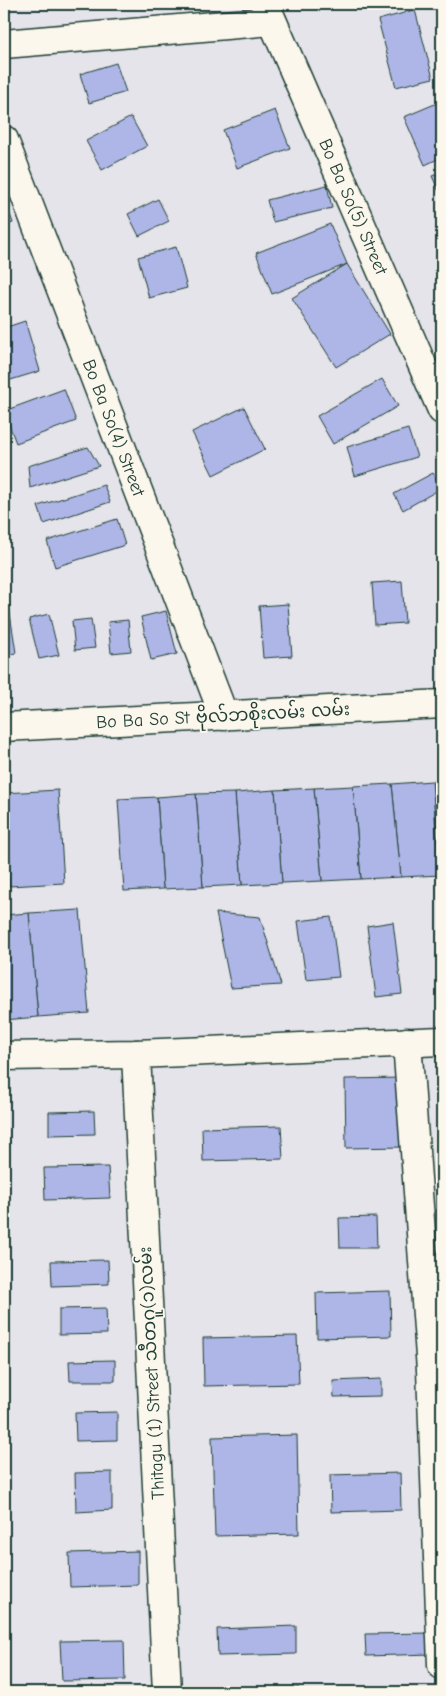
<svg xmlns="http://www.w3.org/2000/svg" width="446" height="1696" viewBox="0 0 446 1696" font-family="'Comic Neue','Noto Sans Myanmar',sans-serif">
	<rect width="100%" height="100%" fill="#e4e4ea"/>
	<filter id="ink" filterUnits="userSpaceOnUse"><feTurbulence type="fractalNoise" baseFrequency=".02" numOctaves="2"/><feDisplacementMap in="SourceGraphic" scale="10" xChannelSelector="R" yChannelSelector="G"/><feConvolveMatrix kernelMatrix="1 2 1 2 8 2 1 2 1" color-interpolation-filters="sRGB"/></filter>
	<g filter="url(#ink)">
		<!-- building -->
		<g fill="#aeb6e7" stroke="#1f3d34">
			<path d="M 415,10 L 433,78 L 396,87 L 378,20 Z"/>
			<path d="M 116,63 L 126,92 L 89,103 L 80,74 Z"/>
			<path d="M 442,101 L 442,157 L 425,165 L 404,117 Z"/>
			<path d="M 275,110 L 290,148 L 237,168 L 223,130 Z"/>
			<path d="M 131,117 L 147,146 L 102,170 L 86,141 Z"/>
			<path d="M 442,172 L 442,198 L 432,176 Z"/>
			<path d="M 327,185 L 332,208 L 273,222 L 267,200 Z"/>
			<path d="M 4,197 L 13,223 L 4,226 Z"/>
			<path d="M 158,199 L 169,221 L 139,236 L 128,214 Z"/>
			<path d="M 330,224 L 347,264 L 272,294 L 256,253 Z"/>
			<path d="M 176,247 L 187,288 L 149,298 L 138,257 Z"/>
			<path d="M 347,264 L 390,334 L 336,367 L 292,298 Z"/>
			<path d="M 25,321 L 40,371 L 4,382 L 4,328 Z"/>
			<path d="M 382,379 L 398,406 L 333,444 L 317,416 Z"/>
			<path d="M 64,389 L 76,421 L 16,443 L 4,411 Z"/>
			<path d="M 244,407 L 265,449 L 213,475 L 192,432 Z"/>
			<path d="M 408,429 L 417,457 L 355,476 L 347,447 Z"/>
			<path d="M 88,447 L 99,466 L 30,488 L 28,466 Z"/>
			<path d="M 433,473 L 442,488 L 403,510 L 394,494 Z"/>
			<path d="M 104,485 L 110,502 L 44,524 L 38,506 Z"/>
			<path d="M 117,519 L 125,545 L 55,567 L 47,541 Z"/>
			<path d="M 4,574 L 16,653 L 4,655 Z"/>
			<path d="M 402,581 L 405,623 L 375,625 L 372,583 Z"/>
			<path d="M 288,604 L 292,656 L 263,658 L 259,606 Z"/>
			<path d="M 166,611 L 177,654 L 151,660 L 141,617 Z"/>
			<path d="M 49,614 L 59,655 L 39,659 L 29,619 Z"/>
			<path d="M 91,619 L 95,648 L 75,650 L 72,621 Z"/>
			<path d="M 128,620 L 131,651 L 111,653 L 108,622 Z"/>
			<path d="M 442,780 L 442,875 L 440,875 L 432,781 Z"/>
			<path d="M 432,781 L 440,875 L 401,877 L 392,784 Z"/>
			<path d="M 392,784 L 401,877 L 361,879 L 353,786 Z"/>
			<path d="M 353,786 L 361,879 L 322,881 L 314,788 Z"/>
			<path d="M 314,788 L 322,881 L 282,883 L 275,790 Z"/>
			<path d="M 58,790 L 64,883 L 9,886 L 4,793 Z"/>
			<path d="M 275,790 L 282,883 L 242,885 L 235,793 Z"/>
			<path d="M 235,793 L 242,885 L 203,887 L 196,794 Z"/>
			<path d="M 196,794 L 203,887 L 163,889 L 157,797 Z"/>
			<path d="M 157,797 L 163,889 L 124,891 L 118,799 Z"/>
			<path d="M 4,798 L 9,886 L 4,886 Z"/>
			<path d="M 80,910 L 89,1013 L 38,1017 L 29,913 Z"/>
			<path d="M 29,913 L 38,1017 L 4,1020 L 4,915 Z"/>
			<path d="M 216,913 L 260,917 L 281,985 L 231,988 Z"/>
			<path d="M 331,917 L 339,977 L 306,980 L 298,921 Z"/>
			<path d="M 393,922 L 402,994 L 376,997 L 367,926 Z"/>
			<path d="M 402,1078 L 404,1147 L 346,1148 L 345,1079 Z"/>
			<path d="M 94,1111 L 95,1134 L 49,1135 L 49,1112 Z"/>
			<path d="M 281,1126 L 283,1159 L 203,1161 L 202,1128 Z"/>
			<path d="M 108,1167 L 110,1198 L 45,1200 L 44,1168 Z"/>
			<path d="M 376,1217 L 377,1248 L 340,1248 L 339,1218 Z"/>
			<path d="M 108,1260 L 109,1284 L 52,1286 L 51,1261 Z"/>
			<path d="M 390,1291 L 391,1336 L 317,1338 L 316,1293 Z"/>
			<path d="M 106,1308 L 107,1334 L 59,1335 L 59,1309 Z"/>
			<path d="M 297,1336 L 299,1384 L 204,1386 L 203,1338 Z"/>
			<path d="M 115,1360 L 115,1381 L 70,1381 L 69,1361 Z"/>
			<path d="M 381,1379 L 381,1396 L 334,1397 L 333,1381 Z"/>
			<path d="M 117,1412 L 117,1440 L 76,1441 L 75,1413 Z"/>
			<path d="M 297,1435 L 299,1534 L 215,1536 L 212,1437 Z"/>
			<path d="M 112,1472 L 112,1510 L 76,1512 L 75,1473 Z"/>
			<path d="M 400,1473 L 401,1510 L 331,1512 L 330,1475 Z"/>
			<path d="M 138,1551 L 138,1585 L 70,1587 L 69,1553 Z"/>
			<path d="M 296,1626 L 296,1654 L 218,1656 L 217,1629 Z"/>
			<path d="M 432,1633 L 432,1654 L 366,1656 L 365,1634 Z"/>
			<path d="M 124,1640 L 125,1680 L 62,1681 L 60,1641 Z"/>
			<path d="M 299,1688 L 299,1692 L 248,1692 L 248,1689 Z"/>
			<path d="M 426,1691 L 426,1692 L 355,1692 Z"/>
		</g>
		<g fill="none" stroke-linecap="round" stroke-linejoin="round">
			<!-- minor casing -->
			<g stroke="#1f3d34" stroke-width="31">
				<g id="minor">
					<path id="s1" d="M 265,4 L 442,410"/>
					<path d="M 4,44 L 272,21"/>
					<path id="s2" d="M 4,140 L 224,716"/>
					<path d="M 4,727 L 442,704"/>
					<path d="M 407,1042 L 431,1370 L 442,1665"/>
					<path d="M 136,1054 L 167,1692"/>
					<path d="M 4,1056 L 136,1054 L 442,1041"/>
				</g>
			</g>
			<!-- minor -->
			<use href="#minor" stroke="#fbf7ec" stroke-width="28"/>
		</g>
	</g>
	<g text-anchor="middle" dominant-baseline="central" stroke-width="4" stroke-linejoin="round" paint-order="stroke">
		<!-- street labels -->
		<g font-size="18" fill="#1f3d34" stroke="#fbf7ec">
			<text stroke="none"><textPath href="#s1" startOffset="221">Bo Ba So(5) Street</textPath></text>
			<text stroke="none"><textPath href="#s2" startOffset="308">Bo Ba So(4) Street</textPath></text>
			<text transform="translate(223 716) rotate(-3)">Bo Ba So St ဗိုလ်ဘစိုးလမ်း လမ်း</text>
			<text transform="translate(152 1373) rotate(-93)">Thitagu (1) Street သီတဂူ(၁)လမ်း</text>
		</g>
	</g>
	<!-- margin -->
	<rect width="446" height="1696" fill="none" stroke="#fbf7ec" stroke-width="20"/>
	<rect x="10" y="10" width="426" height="1676" fill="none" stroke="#1f3d34" stroke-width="2" filter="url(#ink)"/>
</svg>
